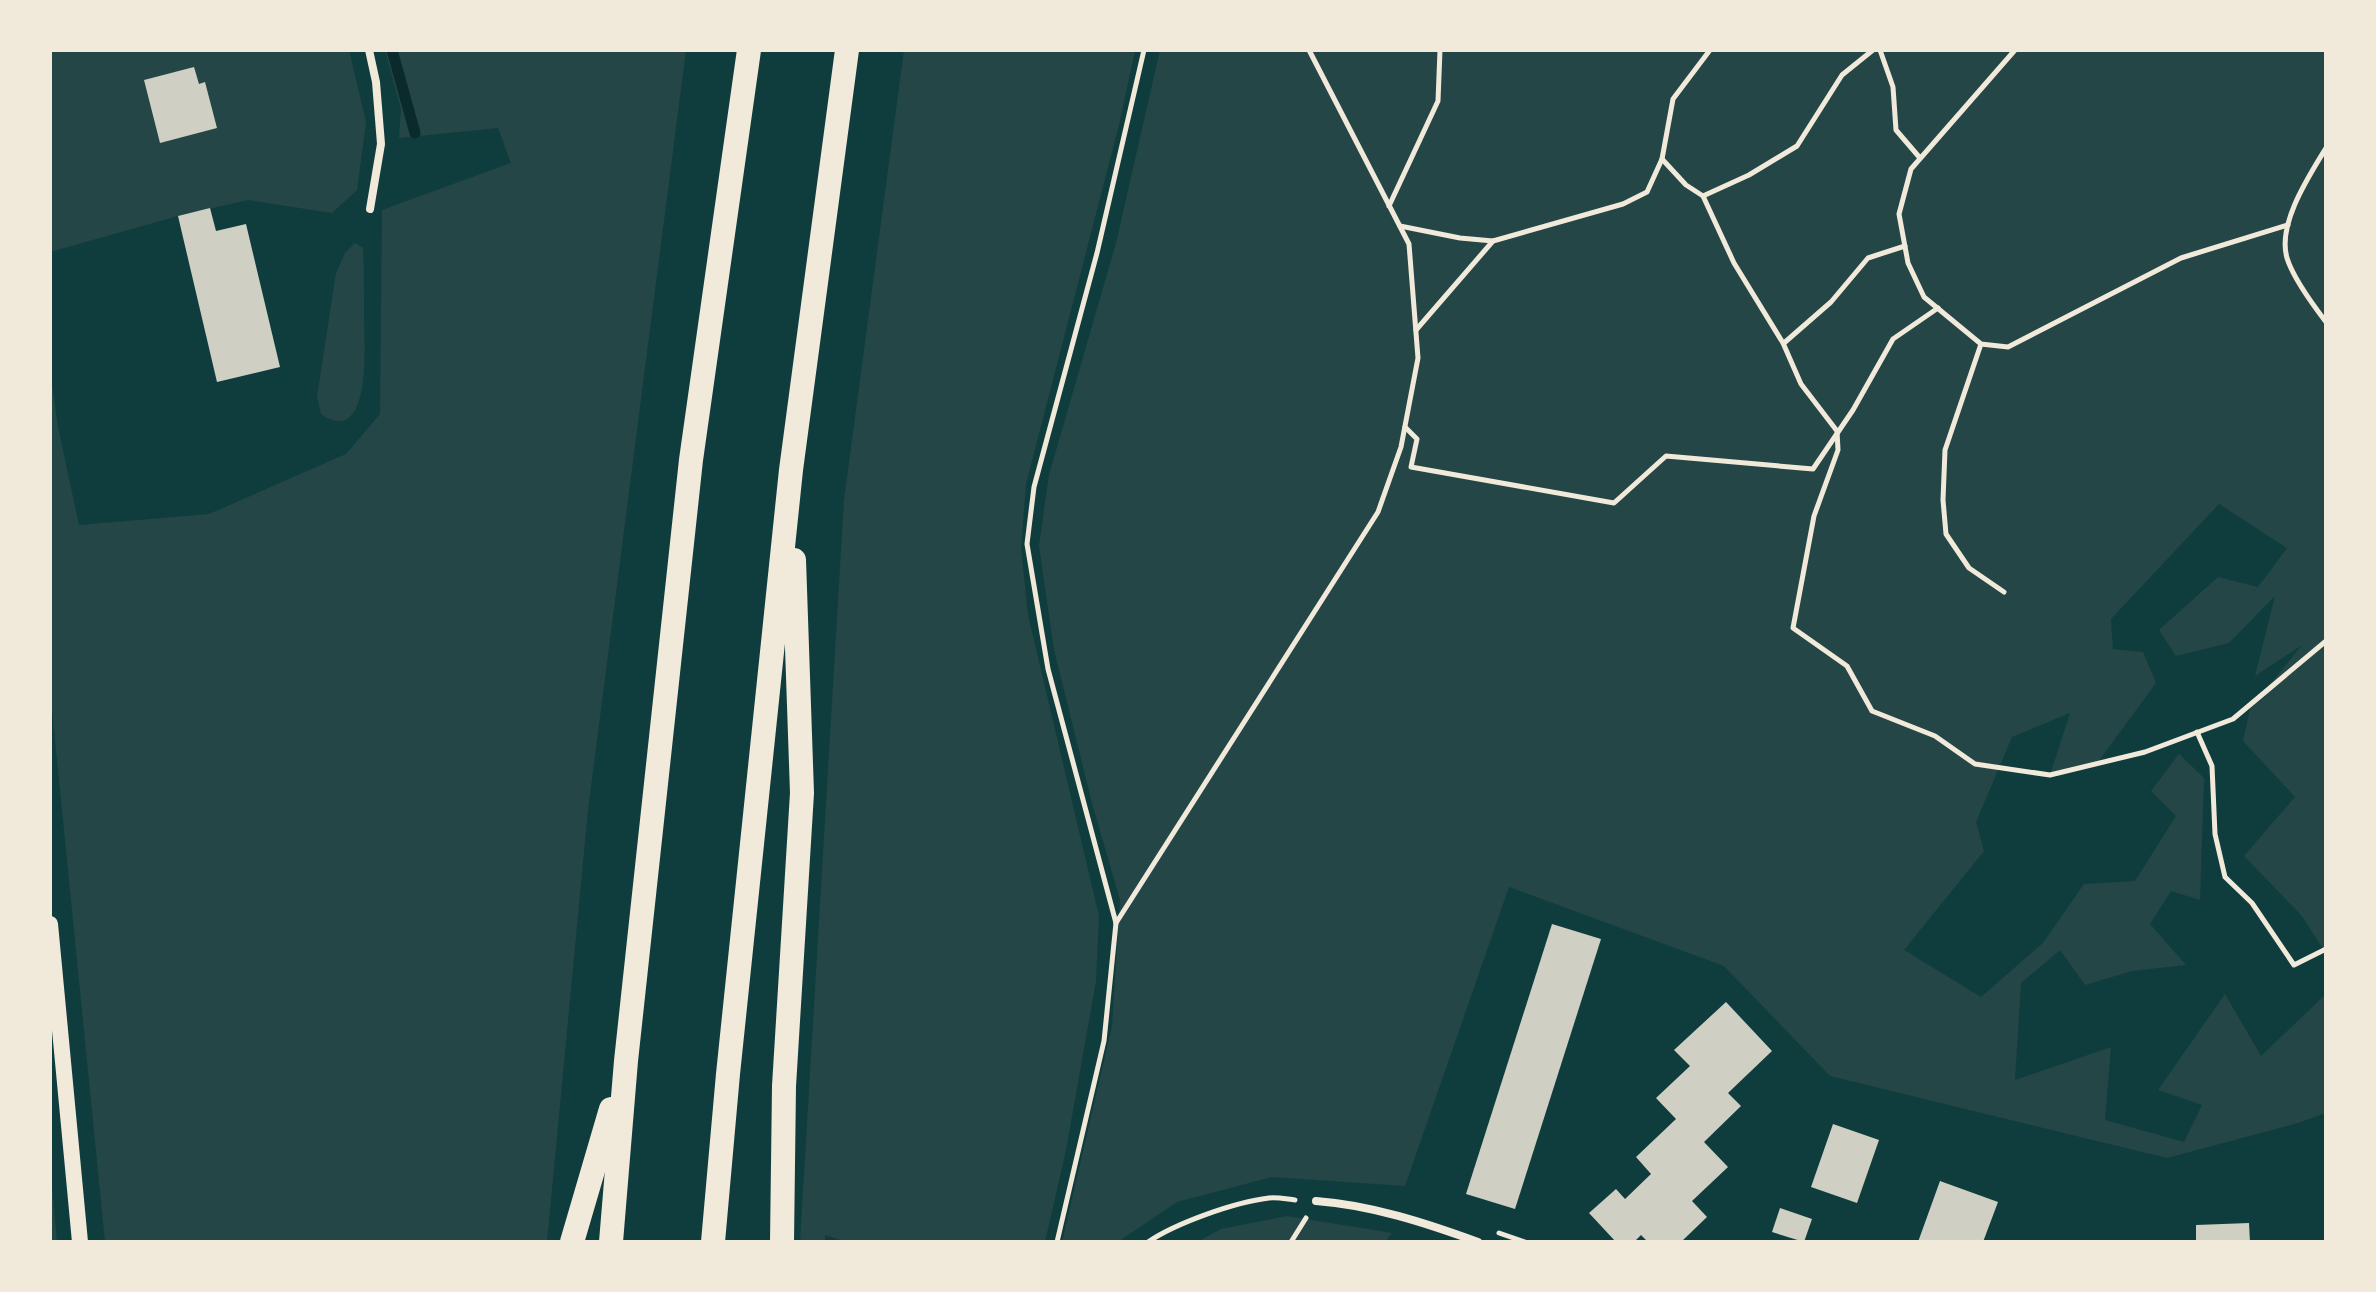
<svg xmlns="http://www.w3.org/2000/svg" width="2376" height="1292" viewBox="0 0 2376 1292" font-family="'IBM Plex Serif',serif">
	<rect width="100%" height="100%" fill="#0f3d3e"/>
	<!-- green -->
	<g fill="#244646">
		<path d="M 50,50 L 349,50 L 366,122 L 357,190 L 332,213 L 248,200 L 178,216 L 50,252 Z"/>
		<path d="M 385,50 L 686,50 L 588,810 L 547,1242 L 105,1242 L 50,689 L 50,369 L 58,427 L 79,525 L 209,514 L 346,454 L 380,414 L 382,210 L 511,163 L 498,128 L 399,138 L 401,109 Z"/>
		<path d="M 904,50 L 1135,50 L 1120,121 L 1026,484 L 1021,549 L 1028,615 L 1099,916 L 1096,981 L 1066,1150 L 1045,1242 L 847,1242 L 825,1235 L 825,1242 L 800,1242 L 844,500 Z"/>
		<path d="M 1160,50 L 2326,50 L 2326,954 L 2302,916 L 2244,856 L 2295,797 L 2243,741 L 2250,709 L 2302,645 L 2255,676 L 2275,596 L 2229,643 L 2176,656 L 2159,630 L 2218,577 L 2258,587 L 2287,548 L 2219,504 L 2111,619 L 2113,649 L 2143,652 L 2156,683 L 2098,762 L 2050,775 L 2070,713 L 2012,737 L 1976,822 L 1984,851 L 1904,950 L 1981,997 L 2043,943 L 2084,884 L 2135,881 L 2176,816 L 2151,791 L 2179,754 L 2204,778 L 2200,900 L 2171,891 L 2150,924 L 2186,965 L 2132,971 L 2085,985 L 2060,950 L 2021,983 L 2015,1080 L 2111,1047 L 2105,1120 L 2184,1142 L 2202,1105 L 2158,1090 L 2225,994 L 2261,1056 L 2326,994 L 2326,1113 L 2298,1123 L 2167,1158 L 1830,1076 L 1724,966 L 1509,887 L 1405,1186 L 1272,1177 L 1177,1202 L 1118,1242 L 1062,1242 L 1112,1026 L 1120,900 L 1092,803 L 1054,650 L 1039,546 L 1049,475 L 1116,243 Z"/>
		<path d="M 355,243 L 363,248 C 364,270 364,293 364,316 C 364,339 373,450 321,414 L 317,397 L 336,273 L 345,253 Z"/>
		<path d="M 50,1163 L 57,1242 L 50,1242 Z"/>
		<path d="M 1287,1216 L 1392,1233 L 1385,1242 L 1197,1242 L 1221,1229 Z"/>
	</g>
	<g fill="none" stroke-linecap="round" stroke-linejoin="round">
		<!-- stream -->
		<path stroke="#0a2a2b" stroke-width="11" d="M 392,50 L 415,133"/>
	</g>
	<!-- building -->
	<g fill="#cfcfc3">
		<path d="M 194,67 L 199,84 L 205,82 L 217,128 L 160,143 L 144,80 Z"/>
		<path d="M 210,208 L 216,231 L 246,224 L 280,367 L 217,382 L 178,216 Z"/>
		<path d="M 1552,924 L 1601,939 L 1515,1209 L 1466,1194 Z"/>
		<path d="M 1726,1002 L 1772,1051 L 1728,1093 L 1741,1106 L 1704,1142 L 1728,1167 L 1692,1201 L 1707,1217 L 1681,1242 L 1648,1242 L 1641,1235 L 1634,1242 L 1616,1242 L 1589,1213 L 1616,1189 L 1625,1199 L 1651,1174 L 1636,1157 L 1676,1119 L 1656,1098 L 1690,1066 L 1674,1050 Z"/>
		<path d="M 1833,1124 L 1879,1140 L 1857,1203 L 1811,1187 Z"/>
		<path d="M 1940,1181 L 1998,1202 L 1983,1242 L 1918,1242 Z"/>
		<path d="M 1780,1208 L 1812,1219 L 1804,1242 L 1772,1232 Z"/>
		<path d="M 2249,1223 L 2250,1242 L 2196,1242 L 2196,1225 Z"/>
	</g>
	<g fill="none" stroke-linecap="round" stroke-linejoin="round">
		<!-- path -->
		<g stroke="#f1e9da" stroke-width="5">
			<path d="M 1880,50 L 1893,87 L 1896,130 L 1920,158"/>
			<path d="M 2015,50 L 1911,169 L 1899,214 L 1908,263 L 1924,297 L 1981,344 L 2008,347 L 2181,258 L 2288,225"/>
			<path d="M 2326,148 C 2309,176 2277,224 2287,258 C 2293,278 2313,305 2326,322"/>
			<path d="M 1662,159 L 1686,185 L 1703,196 L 1749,175 L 1797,146 L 1842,75 L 1873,50"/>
			<path d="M 1703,196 L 1734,263 L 1783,343 L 1801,384 L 1837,431 L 1838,450 L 1814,516 L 1793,628 L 1847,666 L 1872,711 L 1935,736 L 1975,764 L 2050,775 L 2145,752 L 2233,719 L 2326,641"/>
			<path d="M 1389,206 L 1438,101 L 1440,50"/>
			<path d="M 1400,226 L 1460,238 L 1493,241"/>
			<path d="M 1416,330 L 1493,241 L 1623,204 L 1647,192 L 1662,159 L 1673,99 L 1710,50"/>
			<path d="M 1784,343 L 1831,302 L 1868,258 L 1905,246"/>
			<path d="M 1981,344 L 1945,450 L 1943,500 L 1946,534 L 1969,568 L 2004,592"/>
			<path d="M 1405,427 L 1417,439 L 1411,467 L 1614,503 L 1666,456 L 1813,469 L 1853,410 L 1893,339 L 1938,308"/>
			<path d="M 2197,732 L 2212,766 L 2215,834 L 2225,877 L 2252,903 L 2294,965 L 2326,949"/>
			<path d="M 1116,923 L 1378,512 L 1401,447 L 1418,358 L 1409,244 L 1309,50"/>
			<path d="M 1499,1233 L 1525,1242"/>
			<path d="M 1057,1242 L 1104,1041 L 1116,923 L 1048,669 L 1027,544 L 1034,487 L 1097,253 L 1144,50"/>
			<path d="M 1148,1242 C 1176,1223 1235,1202 1269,1198 C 1277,1197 1286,1199 1295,1200"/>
			<path d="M 1291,1242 L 1306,1218"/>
		</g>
		<!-- minor -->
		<g stroke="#f1e9da" stroke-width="8">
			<path d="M 369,50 L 376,82 L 381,144 L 370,209"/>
			<path d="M 1316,1201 C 1371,1205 1426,1223 1478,1242"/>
		</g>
		<!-- secondary -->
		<path stroke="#f1e9da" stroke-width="16" d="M 50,924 L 80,1242"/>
		<!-- motorway -->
		<g stroke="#f1e9da" stroke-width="24">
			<path d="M 572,1242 L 611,1109"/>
			<path d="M 611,1242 L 626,1061 L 691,460 L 749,50"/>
			<path d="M 713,1242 L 728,1074 L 791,470 L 847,50"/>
			<path d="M 782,1242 L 784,1086 L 802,793 L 794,560"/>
		</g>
	</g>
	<!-- border -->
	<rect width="2376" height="1292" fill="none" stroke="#f1e9da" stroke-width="104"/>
</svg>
